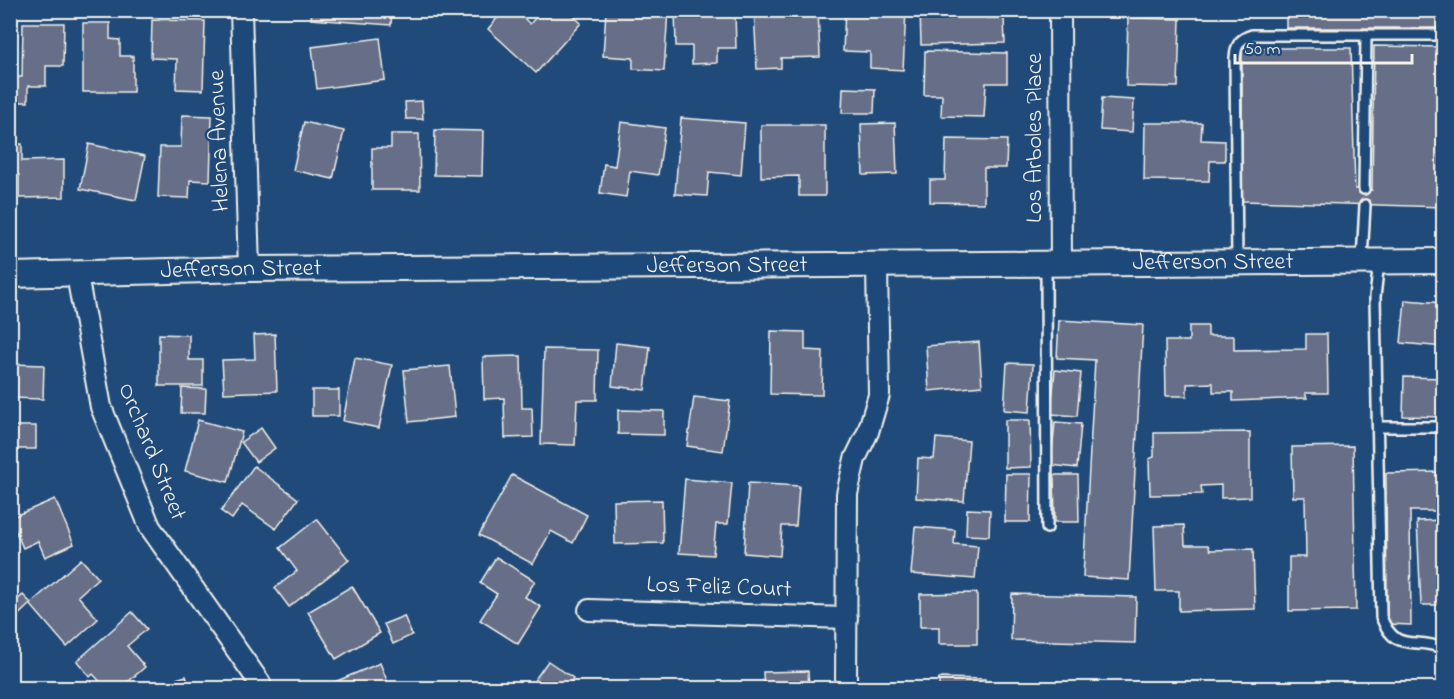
<svg xmlns="http://www.w3.org/2000/svg" width="1454" height="699" viewBox="0 0 1454 699" font-family="'Indie Flower',sans-serif">
	<rect width="100%" height="100%" fill="#1f4a7a"/>
	<filter id="ink" filterUnits="userSpaceOnUse"><feTurbulence type="fractalNoise" baseFrequency=".0167" numOctaves="2"/><feDisplacementMap in="SourceGraphic" scale="12" xChannelSelector="R" yChannelSelector="G"/><feConvolveMatrix kernelMatrix="1 2 1 2 8 2 1 2 1" color-interpolation-filters="sRGB"/></filter>
	<g filter="url(#ink)">
		<!-- building -->
		<g fill="#666e88" stroke="#f4f1e8" stroke-width="1.5">
			<path d="M 312,10 L 392,10 L 391,25 L 311,19 Z"/>
			<path d="M 504,10 L 515,10 L 530,24 L 542,10 L 567,10 L 581,23 L 536,73 L 488,29 Z"/>
			<path d="M 635,10 L 668,10 L 664,71 L 633,69 L 633,58 L 603,56 L 606,11 L 634,13 Z"/>
			<path d="M 675,10 L 735,11 L 736,48 L 717,48 L 717,63 L 692,64 L 692,46 L 676,46 Z"/>
			<path d="M 754,10 L 818,10 L 820,57 L 781,58 L 781,68 L 757,69 Z"/>
			<path d="M 845,10 L 906,10 L 903,70 L 870,68 L 870,52 L 843,51 Z"/>
			<path d="M 920,10 L 986,10 L 986,18 L 1004,18 L 1005,43 L 921,45 Z"/>
			<rect x="1286" y="10" width="158" height="18"/>
			<path d="M 1128,18 L 1180,19 L 1178,87 L 1126,86 Z"/>
			<path d="M 152,20 L 205,21 L 203,90 L 176,89 L 177,59 L 151,58 Z"/>
			<path d="M 23,23 L 64,23 L 63,66 L 46,66 L 46,86 L 28,86 L 28,102 L 10,102 L 10,77 L 22,77 Z"/>
			<path d="M 83,23 L 110,23 L 110,39 L 120,40 L 120,56 L 133,56 L 133,92 L 83,92 Z"/>
			<path d="M 380,38 L 385,80 L 317,89 L 312,47 Z"/>
			<path d="M 1374,46 L 1444,47 L 1444,207 L 1242,201 L 1242,48 L 1351,48 L 1355,189 L 1372,190 Z"/>
			<path d="M 925,51 L 1007,53 L 1007,83 L 986,83 L 984,117 L 941,116 L 942,95 L 924,95 Z"/>
			<path d="M 843,88 L 875,89 L 874,113 L 842,113 Z"/>
			<path d="M 1102,98 L 1134,100 L 1132,132 L 1100,130 Z"/>
			<path d="M 422,101 L 423,119 L 406,119 L 405,102 Z"/>
			<path d="M 182,115 L 212,116 L 210,181 L 190,180 L 189,198 L 158,197 L 160,147 L 181,147 Z"/>
			<path d="M 681,118 L 745,123 L 741,175 L 709,172 L 707,196 L 675,194 Z"/>
			<path d="M 304,122 L 344,131 L 333,179 L 293,170 Z"/>
			<path d="M 621,122 L 665,128 L 658,175 L 630,171 L 626,197 L 600,193 L 604,164 L 615,166 Z"/>
			<path d="M 895,123 L 897,174 L 863,175 L 861,124 Z"/>
			<path d="M 1145,123 L 1202,123 L 1201,140 L 1225,141 L 1225,161 L 1210,161 L 1209,181 L 1144,180 Z"/>
			<path d="M 761,125 L 825,125 L 825,196 L 799,196 L 799,176 L 761,177 Z"/>
			<path d="M 435,130 L 483,131 L 482,176 L 434,175 Z"/>
			<path d="M 391,134 L 419,134 L 420,190 L 372,190 L 372,148 L 391,148 Z"/>
			<path d="M 946,139 L 1007,140 L 1006,168 L 984,168 L 984,203 L 930,202 L 930,180 L 945,180 Z"/>
			<path d="M 10,144 L 22,144 L 22,161 L 64,160 L 64,197 L 19,198 L 19,175 L 10,175 Z"/>
			<path d="M 89,144 L 145,156 L 136,200 L 80,189 Z"/>
			<path d="M 1405,300 L 1444,303 L 1444,347 L 1401,343 Z"/>
			<path d="M 1059,320 L 1143,325 L 1129,580 L 1083,577 L 1095,360 L 1057,358 Z"/>
			<path d="M 1189,326 L 1208,326 L 1208,336 L 1234,336 L 1234,350 L 1306,349 L 1306,334 L 1327,334 L 1328,393 L 1305,393 L 1307,398 L 1233,401 L 1233,392 L 1213,392 L 1213,383 L 1187,384 L 1187,396 L 1166,396 L 1165,341 L 1189,341 Z"/>
			<path d="M 771,331 L 805,332 L 805,350 L 823,351 L 822,395 L 770,394 Z"/>
			<path d="M 159,334 L 189,335 L 189,360 L 203,360 L 203,386 L 159,386 Z"/>
			<path d="M 275,334 L 277,391 L 224,393 L 222,360 L 255,359 L 254,335 Z"/>
			<path d="M 979,342 L 982,386 L 929,391 L 926,346 Z"/>
			<path d="M 616,343 L 650,347 L 645,390 L 612,386 Z"/>
			<path d="M 544,349 L 598,350 L 597,400 L 577,400 L 575,445 L 541,444 Z"/>
			<path d="M 521,356 L 522,408 L 532,408 L 533,437 L 505,438 L 504,398 L 484,399 L 483,357 Z"/>
			<path d="M 355,358 L 392,365 L 379,428 L 343,421 Z"/>
			<path d="M 1007,363 L 1033,364 L 1030,412 L 1004,410 Z"/>
			<path d="M 10,364 L 44,365 L 43,399 L 10,398 Z"/>
			<path d="M 450,366 L 455,417 L 409,422 L 404,370 Z"/>
			<path d="M 1055,370 L 1081,373 L 1077,416 L 1051,414 Z"/>
			<path d="M 1404,377 L 1444,378 L 1444,417 L 1403,416 Z"/>
			<path d="M 182,388 L 206,389 L 205,413 L 181,413 Z"/>
			<rect x="312" y="390" width="27" height="26"/>
			<path d="M 694,397 L 730,401 L 723,451 L 687,446 Z"/>
			<path d="M 618,410 L 664,411 L 664,435 L 618,434 Z"/>
			<path d="M 198,420 L 242,432 L 228,482 L 185,471 Z"/>
			<path d="M 1005,420 L 1030,420 L 1031,467 L 1005,468 Z"/>
			<path d="M 1055,422 L 1081,424 L 1077,468 L 1051,465 Z"/>
			<rect x="10" y="426" width="26" height="23"/>
			<path d="M 261,428 L 275,448 L 256,462 L 241,442 Z"/>
			<path d="M 1250,432 L 1250,497 L 1221,498 L 1221,485 L 1201,486 L 1202,494 L 1150,495 L 1149,459 L 1154,457 L 1154,433 Z"/>
			<path d="M 936,438 L 969,441 L 964,501 L 916,498 L 918,458 L 934,459 Z"/>
			<path d="M 1353,446 L 1356,610 L 1289,611 L 1289,557 L 1306,557 L 1305,497 L 1293,497 L 1292,447 Z"/>
			<path d="M 254,466 L 298,499 L 276,529 L 242,505 L 232,519 L 221,511 Z"/>
			<path d="M 1444,472 L 1444,511 L 1410,511 L 1411,625 L 1387,624 L 1386,473 Z"/>
			<path d="M 1006,474 L 1031,474 L 1030,522 L 1005,522 Z"/>
			<path d="M 512,475 L 587,515 L 573,543 L 551,531 L 533,564 L 479,535 Z"/>
			<path d="M 1054,475 L 1078,475 L 1079,522 L 1055,522 Z"/>
			<path d="M 685,479 L 732,483 L 728,524 L 716,524 L 713,555 L 679,553 Z"/>
			<path d="M 748,483 L 799,486 L 796,526 L 782,526 L 780,556 L 744,553 Z"/>
			<path d="M 55,499 L 74,544 L 45,557 L 38,541 L 23,548 L 10,518 Z"/>
			<path d="M 662,500 L 663,543 L 615,544 L 614,501 Z"/>
			<path d="M 967,509 L 990,510 L 989,536 L 966,535 Z"/>
			<path d="M 317,519 L 349,560 L 289,607 L 275,588 L 297,571 L 280,548 Z"/>
			<path d="M 1444,520 L 1444,605 L 1421,605 L 1417,521 Z"/>
			<path d="M 1184,525 L 1185,545 L 1208,545 L 1210,550 L 1253,549 L 1255,609 L 1179,611 L 1179,591 L 1156,591 L 1154,526 Z"/>
			<path d="M 915,527 L 955,530 L 954,544 L 978,546 L 975,579 L 911,574 Z"/>
			<path d="M 496,557 L 535,581 L 525,597 L 541,607 L 518,644 L 480,620 L 497,594 L 480,583 Z"/>
			<path d="M 81,559 L 98,578 L 78,596 L 98,619 L 67,647 L 30,604 L 11,622 L 10,606 L 23,595 L 31,603 Z"/>
			<path d="M 352,586 L 380,633 L 336,659 L 308,612 Z"/>
			<path d="M 977,593 L 977,644 L 939,644 L 939,627 L 920,627 L 920,594 Z"/>
			<path d="M 1012,594 L 1136,597 L 1135,643 L 1011,640 Z"/>
			<path d="M 132,612 L 147,629 L 127,646 L 145,667 L 121,688 L 106,688 L 93,674 L 90,677 L 77,661 Z"/>
			<path d="M 404,616 L 412,635 L 393,644 L 384,624 Z"/>
			<path d="M 548,661 L 573,678 L 569,685 L 574,688 L 529,688 Z"/>
			<path d="M 380,663 L 390,688 L 332,688 L 330,684 Z"/>
			<path d="M 808,671 L 809,688 L 745,688 L 764,688 L 763,672 Z"/>
			<path d="M 186,676 L 190,688 L 150,688 L 150,687 Z"/>
			<path d="M 939,678 L 985,679 L 985,688 L 939,688 Z"/>
		</g>
		<g fill="none" stroke-linecap="round" stroke-linejoin="round">
			<!-- service casing -->
			<g stroke="#f4f1e8" stroke-width="14">
				<g id="service">
					<path d="M 1366,35 L 1444,35"/>
					<path d="M 1362,260 L 1365,205"/>
					<path d="M 1237,262 L 1235,58 C 1236,45 1239,39 1252,35 L 1366,35 L 1364,189"/>
					<path d="M 1379,262 L 1375,297 L 1381,617 C 1397,656 1415,635 1444,649"/>
					<path d="M 1046,265 L 1047,528"/>
					<path d="M 1378,427 L 1444,427"/>
				</g>
			</g>
			<!-- minor casing -->
			<g stroke="#f4f1e8" stroke-width="24">
				<g id="minor">
					<path d="M 241,10 L 249,269"/>
					<path d="M 1060,10 L 1061,265"/>
					<path d="M 77,275 L 101,407 L 150,527 L 260,683 L 261,688"/>
					<path d="M 589,610 L 847,618"/>
					<path d="M 846,688 L 847,494 L 855,459 L 868,432 L 879,395 L 877,265"/>
				</g>
			</g>
			<!-- tertiary casing -->
			<g stroke="#f4f1e8" stroke-width="28">
				<g id="tertiary">
					<path id="s1" d="M 10,275 L 249,269 L 1444,261"/>
				</g>
			</g>
			<!-- service -->
			<use href="#service" stroke="#1f4a7a" stroke-width="9"/>
			<!-- minor -->
			<use href="#minor" stroke="#1f4a7a" stroke-width="20"/>
			<!-- tertiary -->
			<use href="#tertiary" stroke="#1f4a7a" stroke-width="24"/>
		</g>
	</g>
	<g text-anchor="middle" dominant-baseline="central" stroke-width="5" stroke-linejoin="round" paint-order="stroke">
		<!-- street labels -->
		<g font-size="24" fill="#f4f1e8" stroke="#1f4a7a">
			<text transform="translate(1035 138) rotate(-90)">Los Arboles Place</text>
			<text transform="translate(220 141) rotate(-92)">Helena Avenue</text>
			<text stroke="none"><textPath href="#s1" startOffset="1203">Jefferson Street</textPath></text>
			<text stroke="none"><textPath href="#s1" startOffset="717">Jefferson Street</textPath></text>
			<text stroke="none"><textPath href="#s1" startOffset="231">Jefferson Street</textPath></text>
			<text transform="translate(151 452) rotate(68)">Orchard Street</text>
			<text transform="translate(719 588) rotate(2)">Los Feliz Court</text>
		</g>
	</g>
	<!-- margin -->
	<rect width="1454" height="699" fill="none" stroke="#1f4a7a" stroke-width="36"/>
	<rect x="18" y="18" width="1418" height="663" fill="none" stroke="#f4f1e8" stroke-width="2" filter="url(#ink)"/>
	<!-- scale -->
	<path d="M1235 54v9h177v-9" fill="none" stroke="#f4f1e8" stroke-width="3"/>
	<text x="1244" y="54" font-size="18" fill="#f4f1e8" stroke="#1f4a7a" stroke-width="4.5" paint-order="stroke">50 m</text>
</svg>
